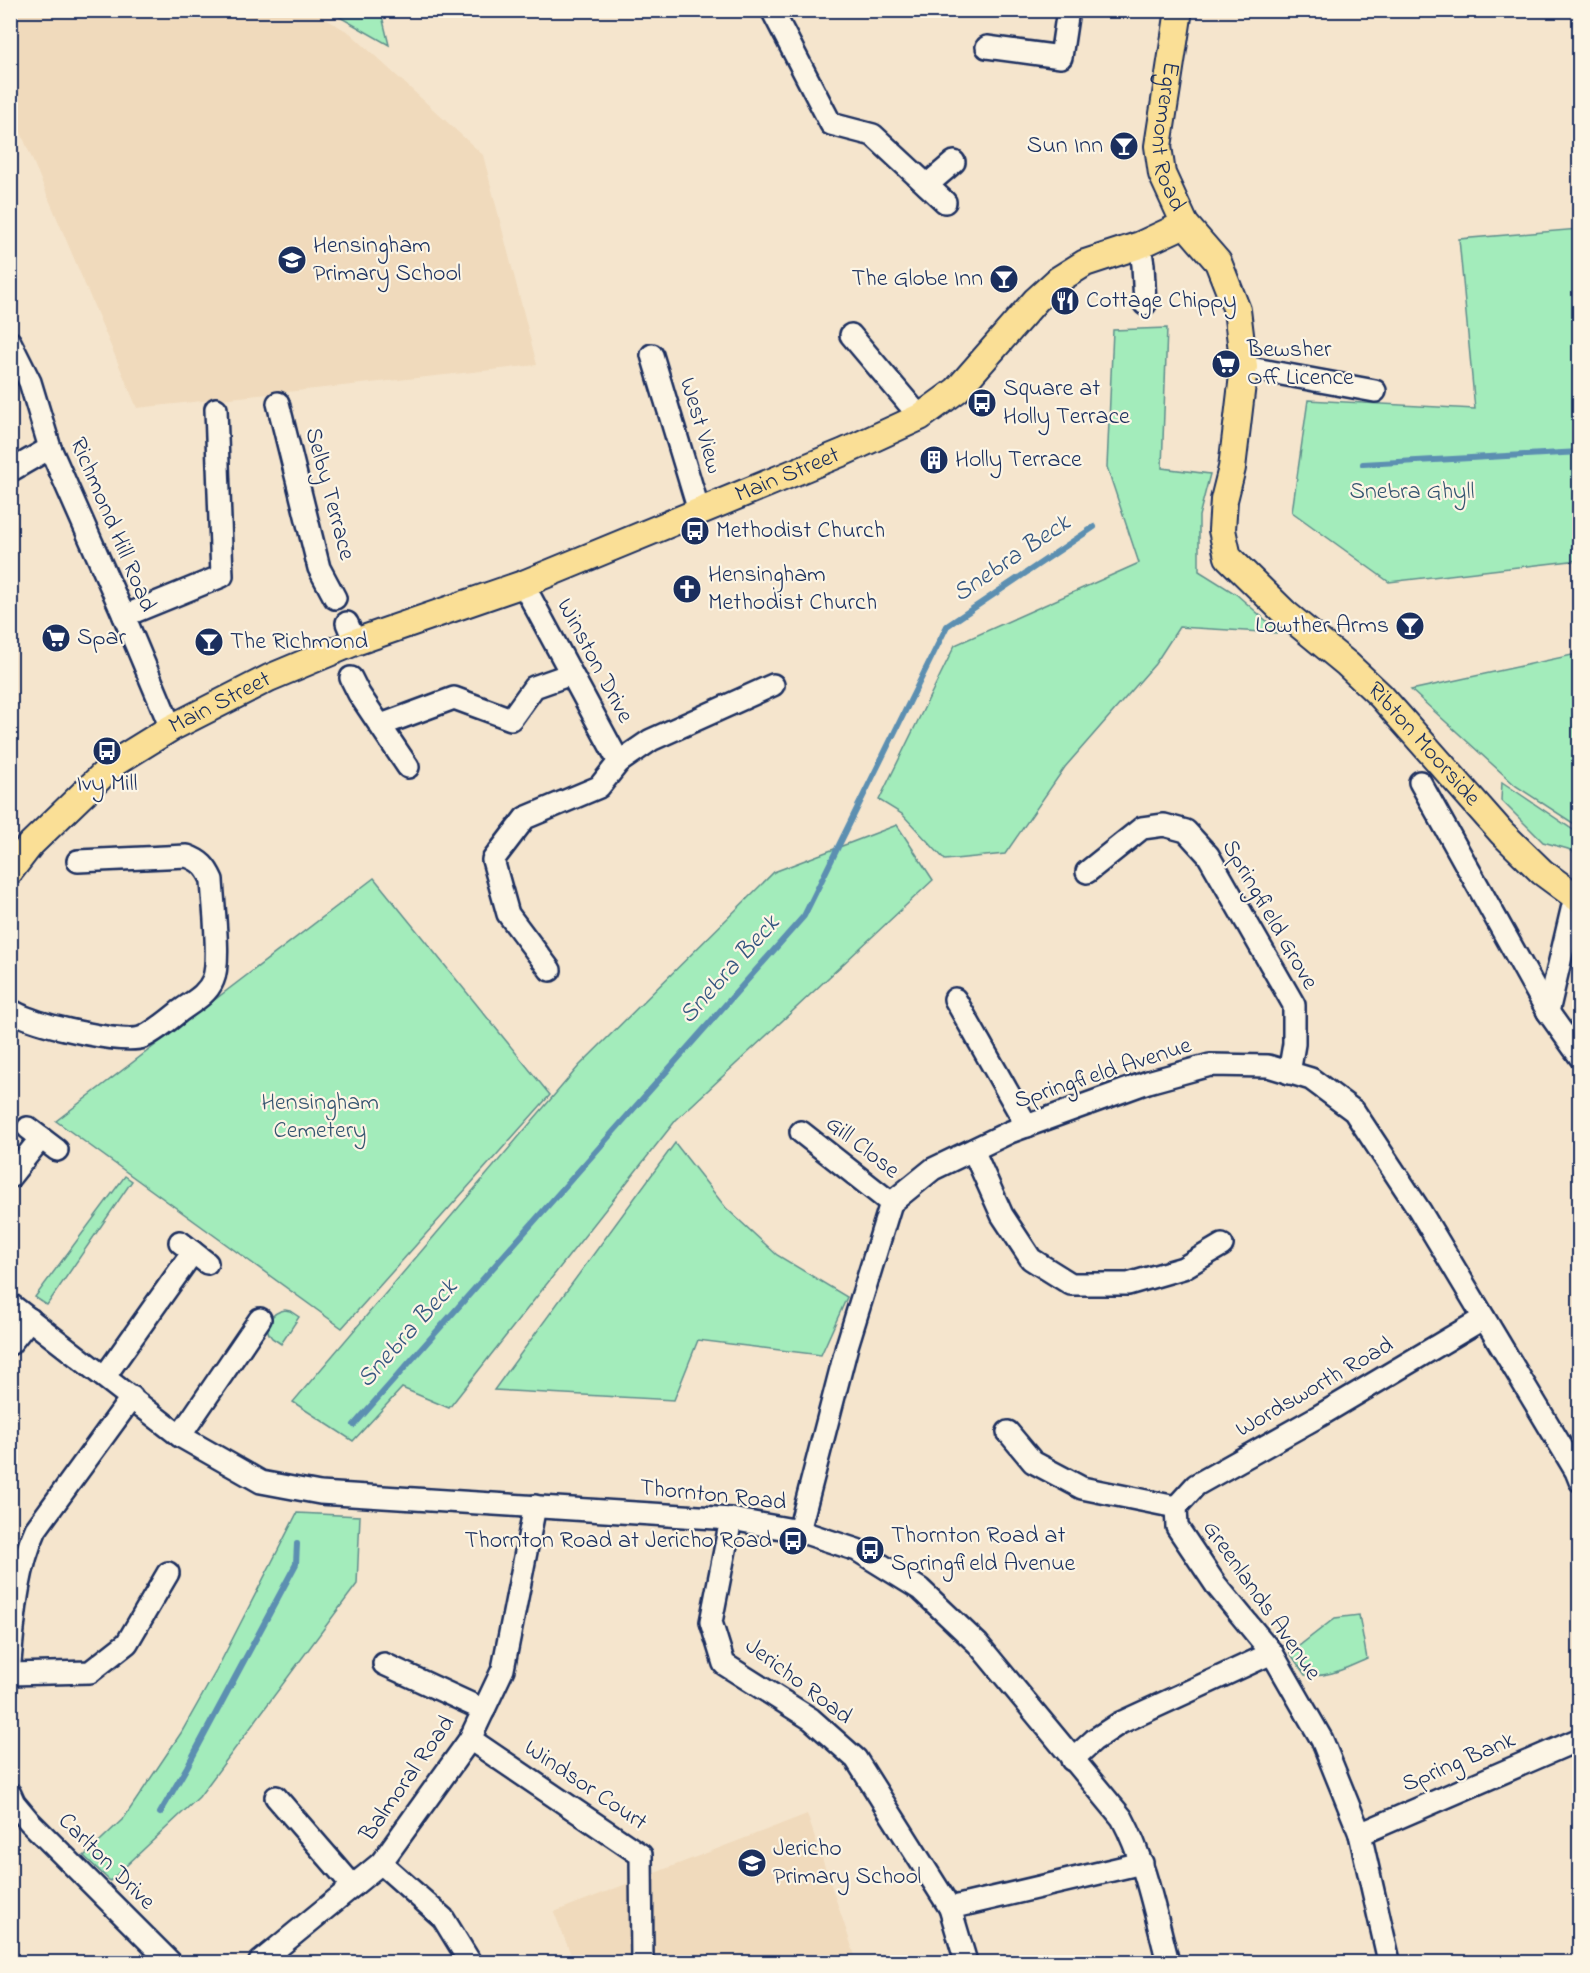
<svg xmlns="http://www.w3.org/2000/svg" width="1590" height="1973" viewBox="0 0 1590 1973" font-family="'Indie Flower',sans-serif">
	<rect width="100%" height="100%" fill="#f5e5cd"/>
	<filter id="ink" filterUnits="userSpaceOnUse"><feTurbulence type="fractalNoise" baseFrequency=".0167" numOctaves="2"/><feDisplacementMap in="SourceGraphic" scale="12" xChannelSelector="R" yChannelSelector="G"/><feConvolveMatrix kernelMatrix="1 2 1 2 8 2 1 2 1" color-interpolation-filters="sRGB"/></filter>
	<g filter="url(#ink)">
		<!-- built -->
		<g fill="#f0dabc">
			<path d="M 10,11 L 312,11 L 350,33 L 483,155 L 537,365 L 137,408 L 11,109 Z"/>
			<path d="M 807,1814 L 857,1962 L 574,1962 L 554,1912 Z"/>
		</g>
		<!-- green -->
		<g fill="#a3ecbb" stroke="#5f8e8c" stroke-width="1.5">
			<path d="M 329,11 L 394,11 L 382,16 L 389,45 Z"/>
			<path d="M 1579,229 L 1579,560 L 1389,582 L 1292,512 L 1308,400 L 1475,409 L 1459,239 Z"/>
			<path d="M 1167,328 L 1162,468 L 1210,474 L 1199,516 L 1199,571 L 1236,594 L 1280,633 L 1179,627 L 1155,664 L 1065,767 L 1005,854 L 945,860 L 902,814 L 879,800 L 955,645 L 1139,563 L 1107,467 L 1113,330 Z"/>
			<path d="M 1572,655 L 1580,660 L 1579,827 L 1516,786 L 1411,690 Z"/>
			<path d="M 1502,782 L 1579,834 L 1579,855 L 1568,849 L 1543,842 L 1501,800 Z"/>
			<path d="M 897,825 L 933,880 L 676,1120 L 449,1408 L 402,1388 L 353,1441 L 293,1402 L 579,1066 L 774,872 Z"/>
			<path d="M 374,878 L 550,1095 L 342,1328 L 56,1121 Z"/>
			<path d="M 675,1143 L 726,1208 L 777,1255 L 847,1297 L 821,1355 L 698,1340 L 674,1400 L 494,1390 Z"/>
			<path d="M 125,1176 L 132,1181 L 47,1305 L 35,1297 Z"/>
			<path d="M 285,1310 L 290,1311 L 299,1317 L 281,1344 C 280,1343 272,1338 272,1338 C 261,1326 272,1312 285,1310 Z"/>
			<path d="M 297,1513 L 360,1516 L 357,1584 L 199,1797 L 110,1881 L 84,1856 L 124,1818 L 181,1733 L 216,1671 Z"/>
			<path d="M 1359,1615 L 1367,1659 C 1348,1667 1327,1679 1305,1675 L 1290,1653 L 1335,1618 Z"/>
		</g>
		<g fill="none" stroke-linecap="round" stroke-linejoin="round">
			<!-- stream -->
			<g stroke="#5c8fb1" stroke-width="6">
				<path d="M 1363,464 L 1580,452"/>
				<path d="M 354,1425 L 804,916 L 947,626 L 1094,527"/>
				<path d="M 160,1813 L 187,1767 L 296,1564 L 297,1544"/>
			</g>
			<!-- minor casing -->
			<g stroke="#1b2f5e" stroke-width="26">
				<g id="minor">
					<path d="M 772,10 L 831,124 L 873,135 L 945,202"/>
					<path d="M 987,47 L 1061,57 L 1068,10"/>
					<path d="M 927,185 L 954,162"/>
					<path d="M 1140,245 L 1143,265 L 1145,304"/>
					<path d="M 851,335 L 920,417"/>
					<path d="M 10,342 L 30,382 L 50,448 L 124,616 L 171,728"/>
					<path d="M 652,355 L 699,511"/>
					<path d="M 1244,367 L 1375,391"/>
					<path d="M 278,403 L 319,568 L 335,598"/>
					<path d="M 10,471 L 50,448"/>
					<path d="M 523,584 L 619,762"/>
					<path d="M 124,616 L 222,576 L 216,409"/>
					<path d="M 347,623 L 355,642"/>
					<path d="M 351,678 L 359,694 L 408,767"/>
					<path d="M 381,725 L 454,698 L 511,719 L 534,687 L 571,674"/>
					<path d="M 1420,782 L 1548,1012 L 1580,1057"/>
					<path d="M 1087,872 L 1142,828 L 1164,825 L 1186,831 L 1208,855 L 1294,1005 L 1294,1044 L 1289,1073"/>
					<path d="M 550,970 L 508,914 L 493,860 L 525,818 L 599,787 L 619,762 L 651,740 L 773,685"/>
					<path d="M 955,999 L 1027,1126"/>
					<path d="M 10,1010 C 16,1013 21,1016 27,1018 C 47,1026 125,1045 143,1037 C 156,1031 169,1020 180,1011 C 192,1002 207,995 213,980 C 221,962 213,903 212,880 C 206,867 201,861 187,856 L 78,861"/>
					<path d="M 1548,1012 L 1575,897"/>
					<path d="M 28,1128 L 57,1150"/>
					<path d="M 801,1132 L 891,1203"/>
					<path d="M 973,1150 L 1002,1215 L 1031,1259 L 1071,1284 L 1128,1284 L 1183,1268 L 1222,1245"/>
					<path d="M 10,1177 L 41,1138"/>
					<path d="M 180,1242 L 207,1263"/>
					<path d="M 10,1304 L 180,1436 L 261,1482 L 320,1493 L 731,1519 L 799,1531 L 857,1550 L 920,1589 L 978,1644 L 1122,1818 C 1146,1863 1155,1914 1168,1962"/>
					<path d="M 10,1344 L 30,1319"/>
					<path d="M 105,1376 L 193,1252"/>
					<path d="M 1008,1432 L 1033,1462 L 1082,1488 L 1176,1507"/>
					<path d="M 180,1436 L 260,1319"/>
					<path d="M 1176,1507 L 1177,1527 L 1216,1585 L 1272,1653 L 1322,1740 L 1360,1834 L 1389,1961"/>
					<path d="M 1176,1507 L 1196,1485 L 1319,1416 L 1484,1318"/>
					<path d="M 731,1519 L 711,1622 L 724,1664 L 811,1719 L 856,1759 L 950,1908 L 966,1962"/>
					<path d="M 799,1531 L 847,1346 L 891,1203 L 933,1169 L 1010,1132 L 1148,1082 L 1210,1065 L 1268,1066 L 1311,1079 L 1354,1111 L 1420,1211 L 1576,1471 L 1580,1481"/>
					<path d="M 10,1662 C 14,1618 17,1570 36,1529 L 132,1397"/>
					<path d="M 384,1664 L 484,1710"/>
					<path d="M 10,1674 L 90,1672 L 127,1643 L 168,1573"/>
					<path d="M 470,1739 L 641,1855 L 642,1962"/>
					<path d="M 1072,1760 L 1094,1740 L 1120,1723 L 1272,1653"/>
					<path d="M 10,1794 L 14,1803 L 29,1821 L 170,1962"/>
					<path d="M 276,1797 L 353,1886"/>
					<path d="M 1360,1834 L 1580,1739"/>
					<path d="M 381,1863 L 443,1918 L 470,1962"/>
					<path d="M 950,1908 L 1142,1863"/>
					<path d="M 260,1962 L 381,1863 L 470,1739 L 503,1669 L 535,1506"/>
				</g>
			</g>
			<!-- major casing -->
			<g stroke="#1b2f5e" stroke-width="30">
				<g id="major">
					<path id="s1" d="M 1179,10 L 1158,146 L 1162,174 L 1185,224 L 1218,262 L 1237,310 L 1244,367 L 1232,468 L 1224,500 L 1222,530 L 1228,557 L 1285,613 L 1347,664 L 1381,696 L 1502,833 L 1542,872 L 1580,900"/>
					<path id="s2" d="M 10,871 L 30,845 L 116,762 L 171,728 L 269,678 L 355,642 L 523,584 L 844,452 L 920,417 L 957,390 L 1036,300 L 1058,280 L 1085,263 L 1140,245 L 1185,224"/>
				</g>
			</g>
			<!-- minor -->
			<use href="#minor" stroke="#fcf5e5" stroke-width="21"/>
			<!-- major -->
			<use href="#major" stroke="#fadf96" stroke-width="26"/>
		</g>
	</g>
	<!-- icons -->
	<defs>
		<g id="bar-disc" transform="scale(1.5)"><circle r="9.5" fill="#1b2f5e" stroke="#fcf5e5"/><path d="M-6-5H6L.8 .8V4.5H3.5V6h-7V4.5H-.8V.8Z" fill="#fff"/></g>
		<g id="school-disc" transform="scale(1.5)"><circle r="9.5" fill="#1b2f5e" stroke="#fcf5e5"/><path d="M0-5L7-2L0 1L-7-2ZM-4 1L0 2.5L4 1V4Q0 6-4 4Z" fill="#fff"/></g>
		<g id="restaurant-disc" transform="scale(1.5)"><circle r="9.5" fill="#1b2f5e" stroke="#fcf5e5"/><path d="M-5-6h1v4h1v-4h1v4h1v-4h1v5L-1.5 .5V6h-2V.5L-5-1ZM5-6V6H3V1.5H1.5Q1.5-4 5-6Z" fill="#fff"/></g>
		<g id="supermarket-disc" transform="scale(1.5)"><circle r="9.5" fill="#1b2f5e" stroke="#fcf5e5"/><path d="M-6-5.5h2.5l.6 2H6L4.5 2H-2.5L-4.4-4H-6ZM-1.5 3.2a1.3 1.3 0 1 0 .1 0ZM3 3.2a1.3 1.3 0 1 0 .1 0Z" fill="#fff"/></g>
		<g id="bus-disc" transform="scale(1.5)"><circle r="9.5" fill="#1b2f5e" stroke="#fcf5e5"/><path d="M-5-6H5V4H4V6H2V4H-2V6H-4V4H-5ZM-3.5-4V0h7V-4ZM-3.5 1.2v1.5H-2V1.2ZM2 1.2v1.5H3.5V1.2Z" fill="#fff"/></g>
		<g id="building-disc" transform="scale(1.5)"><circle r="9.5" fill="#1b2f5e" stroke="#fcf5e5"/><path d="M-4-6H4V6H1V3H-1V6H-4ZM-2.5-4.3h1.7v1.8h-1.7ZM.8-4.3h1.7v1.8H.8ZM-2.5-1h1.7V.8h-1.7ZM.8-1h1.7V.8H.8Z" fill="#fff"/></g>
		<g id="church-disc" transform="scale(1.5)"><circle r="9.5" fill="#1b2f5e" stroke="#fcf5e5"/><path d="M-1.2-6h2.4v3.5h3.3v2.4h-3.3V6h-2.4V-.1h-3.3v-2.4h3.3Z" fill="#fff"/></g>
	</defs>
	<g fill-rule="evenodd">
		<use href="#bar-disc" x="1124" y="146"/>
		<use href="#school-disc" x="292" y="260"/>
		<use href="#bar-disc" x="1004" y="279"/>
		<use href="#restaurant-disc" x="1065" y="301"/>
		<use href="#supermarket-disc" x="1226" y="364"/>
		<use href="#bus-disc" x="982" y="403"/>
		<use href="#building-disc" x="934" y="460"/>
		<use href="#bus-disc" x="695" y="531"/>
		<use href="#church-disc" x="687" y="589"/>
		<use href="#bar-disc" x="1410" y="626"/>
		<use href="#supermarket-disc" x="56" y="638"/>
		<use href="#bar-disc" x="209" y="642"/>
		<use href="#bus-disc" x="107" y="751"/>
		<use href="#bus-disc" x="793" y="1541"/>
		<use href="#bus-disc" x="870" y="1550"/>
		<use href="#school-disc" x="752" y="1863"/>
	</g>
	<g text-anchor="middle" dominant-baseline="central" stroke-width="4.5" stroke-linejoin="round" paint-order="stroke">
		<!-- street labels -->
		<g font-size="24" fill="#1b2f5e" stroke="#fcf5e5">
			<text stroke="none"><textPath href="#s1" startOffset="129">Egremont Road</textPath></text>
			<text transform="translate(700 426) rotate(73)">West View</text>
			<text stroke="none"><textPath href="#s2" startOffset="884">Main Street</textPath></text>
			<text transform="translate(329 494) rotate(75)">Selby Terrace</text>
			<text transform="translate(112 525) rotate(67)">Richmond Hill Road</text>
			<text transform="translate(594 661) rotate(62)">Winston Drive</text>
			<text stroke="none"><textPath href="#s2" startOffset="272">Main Street</textPath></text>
			<text stroke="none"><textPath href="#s1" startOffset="844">Ribton Moorside</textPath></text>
			<text transform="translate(1269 915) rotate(60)">Springfield Grove</text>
			<text transform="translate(1103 1074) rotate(-18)">Springfield Avenue</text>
			<text transform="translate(862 1148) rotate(38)">Gill Close</text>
			<text transform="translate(1315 1388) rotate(-30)">Wordsworth Road</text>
			<text transform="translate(713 1496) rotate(6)">Thornton Road</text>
			<text transform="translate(1261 1601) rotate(55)">Greenlands Avenue</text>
			<text transform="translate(798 1682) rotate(37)">Jericho Road</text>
			<text transform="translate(1459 1763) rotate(-23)">Spring Bank</text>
			<text transform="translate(408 1779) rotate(-55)">Balmoral Road</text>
			<text transform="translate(585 1786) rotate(34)">Windsor Court</text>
			<text transform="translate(106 1862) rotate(45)">Carlton Drive</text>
		</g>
		<!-- poi labels -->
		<g font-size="24" fill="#1b2f5e" stroke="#fcf5e5" text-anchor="start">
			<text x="1103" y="146" text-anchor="end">Sun Inn</text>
			<text x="313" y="246">Hensingham<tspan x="313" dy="28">Primary School</tspan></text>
			<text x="983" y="279" text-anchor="end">The Globe Inn</text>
			<text x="1086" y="301">Cottage Chippy</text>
			<text x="1247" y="350">Bewsher<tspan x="1247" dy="28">Off Licence</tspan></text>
			<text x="1003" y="389">Square at<tspan x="1003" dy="28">Holly Terrace</tspan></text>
			<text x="955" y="460">Holly Terrace</text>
			<text x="716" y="531">Methodist Church</text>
			<text x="708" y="575">Hensingham<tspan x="708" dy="28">Methodist Church</tspan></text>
			<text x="1389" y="626" text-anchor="end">Lowther Arms</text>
			<text x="77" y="638">Spar</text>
			<text x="230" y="642">The Richmond</text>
			<text x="107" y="784" text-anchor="middle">Ivy Mill</text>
			<text x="891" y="1536">Thornton Road at<tspan x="891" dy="28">Springfield Avenue</tspan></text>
			<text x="772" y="1541" text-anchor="end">Thornton Road at Jericho Road</text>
			<text x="773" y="1849">Jericho<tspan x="773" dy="28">Primary School</tspan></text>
		</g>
		<!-- park labels -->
		<g font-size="24" fill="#365571" stroke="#fcf5e5">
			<text x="1412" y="492">Snebra Ghyll</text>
			<text x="320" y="1103">Hensingham<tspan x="320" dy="28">Cemetery</tspan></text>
		</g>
		<!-- water labels -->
		<g font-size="26" font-style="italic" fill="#365781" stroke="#fcf5e5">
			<text transform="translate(1012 559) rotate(-34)">Snebra Beck</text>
			<text transform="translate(730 970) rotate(-48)">Snebra Beck</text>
			<text transform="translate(408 1334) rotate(-48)">Snebra Beck</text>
		</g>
	</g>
	<!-- margin -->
	<rect width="1590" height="1973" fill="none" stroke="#fcf5e5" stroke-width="36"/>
	<rect x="18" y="18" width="1554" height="1937" fill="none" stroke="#1b2f5e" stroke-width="2" filter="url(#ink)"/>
</svg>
